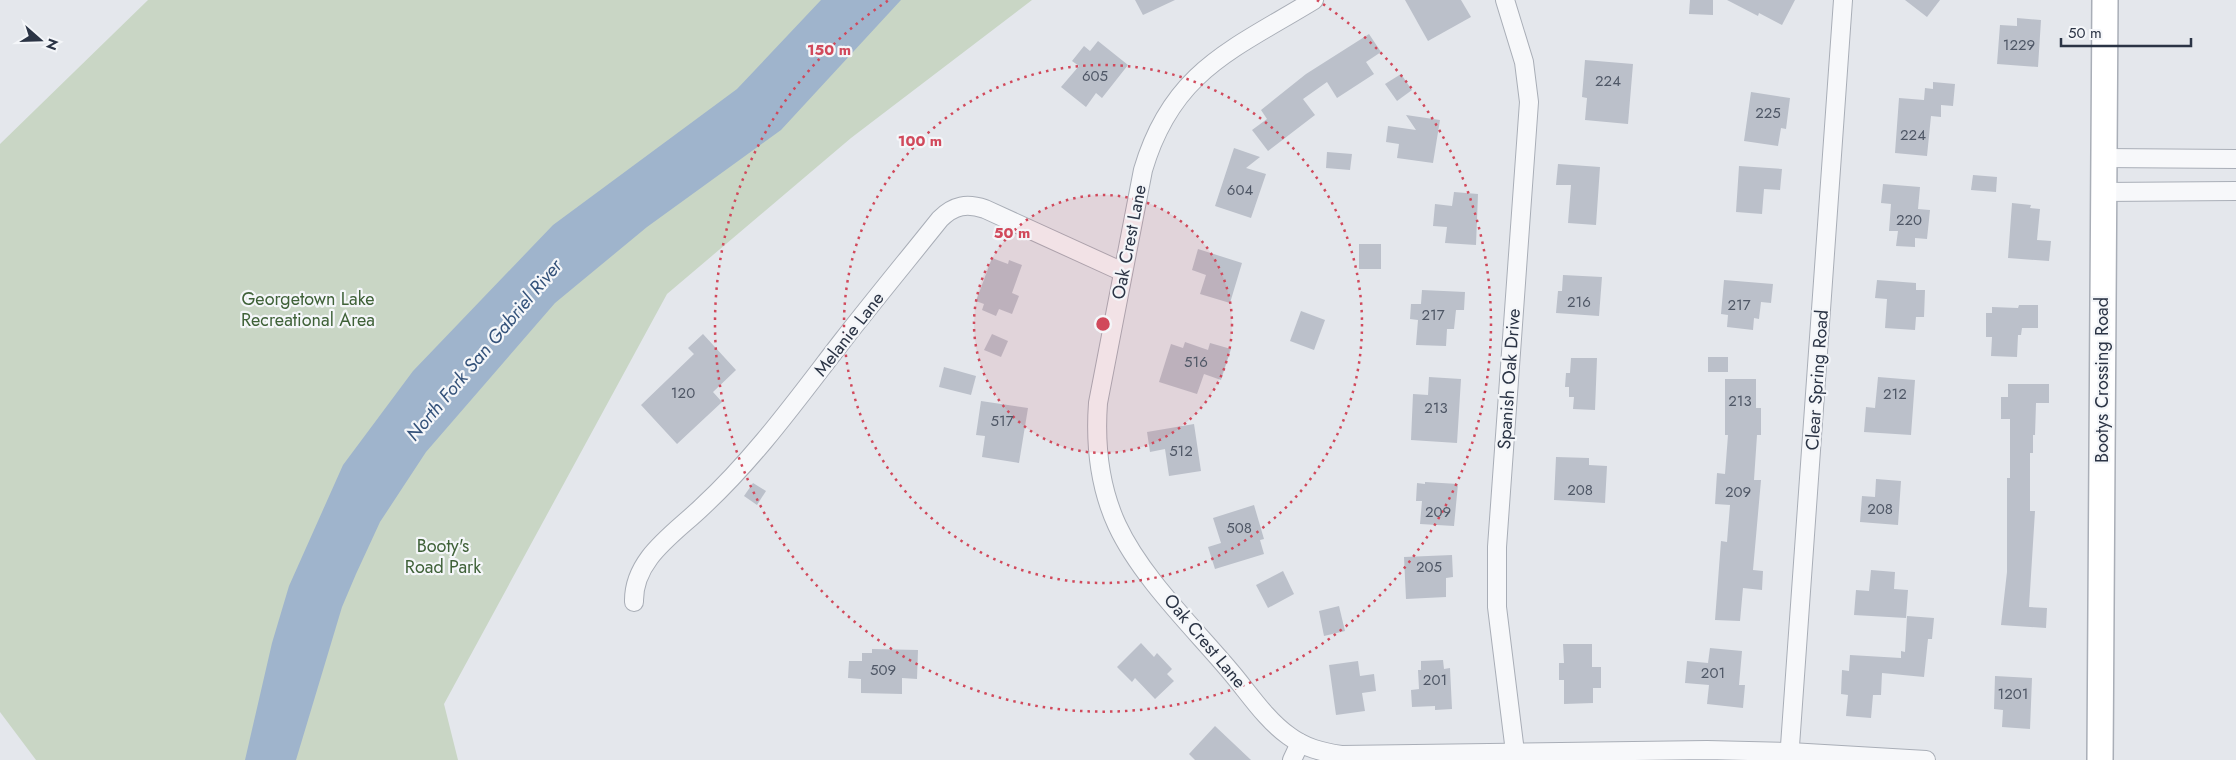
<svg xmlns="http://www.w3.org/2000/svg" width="2236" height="760" viewBox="0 0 2236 760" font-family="Jost,sans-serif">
	<rect width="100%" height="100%" fill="#e4e7ec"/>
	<!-- green -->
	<path fill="#c9d6c5" d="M 148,0 L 1032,0 L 851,138 L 667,294 L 444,704 L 458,760 L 36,760 L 0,712 L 0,144 Z"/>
	<!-- water -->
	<path fill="#9fb4cc" d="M 821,0 L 901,0 L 781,130 L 647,227 L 555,303 L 426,452 L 380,522 L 356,574 L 342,607 L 296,760 L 245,760 L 272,643 L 289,586 L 343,465 L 413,371 L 553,225 L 737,89 Z"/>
	<!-- building -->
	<g fill="#bbc0ca">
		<path d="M 1135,0 L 1175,0 L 1143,15 Z"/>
		<path d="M 1405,0 L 1461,0 L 1471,17 L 1428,41 Z"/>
		<path d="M 1690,0 L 1713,0 L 1713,15 L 1689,14 Z"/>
		<path d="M 1727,0 L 1795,0 L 1782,25 L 1759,13 L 1758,16 Z"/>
		<path d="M 1905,0 L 1940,0 L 1927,17 Z"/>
		<path d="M 2017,18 L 2041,20 L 2038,67 L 1997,64 L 2000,25 L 2017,26 Z"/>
		<path d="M 1369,34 L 1381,52 L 1366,62 L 1374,74 L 1337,98 L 1327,82 L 1303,99 L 1315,115 L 1268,151 L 1252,130 L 1267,119 L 1261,110 L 1306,74 Z"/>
		<path d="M 1098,41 L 1128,65 L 1102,98 L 1096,93 L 1086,107 L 1061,87 L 1079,66 L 1072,61 L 1084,46 L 1090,51 Z"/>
		<path d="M 1585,60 L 1633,64 L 1628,124 L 1585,120 L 1587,98 L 1582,97 Z"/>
		<path d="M 1401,74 L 1412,90 L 1397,101 L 1385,84 Z"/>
		<path d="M 1933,82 L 1955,84 L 1953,106 L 1941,105 L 1941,117 L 1931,116 L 1927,156 L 1895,153 L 1899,98 L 1924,100 L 1925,88 L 1933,89 Z"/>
		<path d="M 1751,92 L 1790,98 L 1786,129 L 1781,128 L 1778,146 L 1744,141 Z"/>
		<path d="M 1406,115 L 1440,120 L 1433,163 L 1397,158 L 1399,144 L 1386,142 L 1388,126 L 1416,130 Z"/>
		<path d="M 1234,148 L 1260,157 L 1246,168 L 1266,174 L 1251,218 L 1215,206 Z"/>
		<path d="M 1327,152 L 1352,154 L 1350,170 L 1326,168 Z"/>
		<path d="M 1558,164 L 1600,167 L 1596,225 L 1568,223 L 1571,185 L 1556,185 Z"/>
		<path d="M 1739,166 L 1782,169 L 1780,190 L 1764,189 L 1762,214 L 1736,212 Z"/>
		<path d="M 1973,175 L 1997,177 L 1996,192 L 1971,190 Z"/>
		<path d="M 1883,184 L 1920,187 L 1918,209 L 1930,210 L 1927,239 L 1915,238 L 1915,247 L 1896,246 L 1898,231 L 1889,231 L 1891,204 L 1881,203 Z"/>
		<path d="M 1454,192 L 1478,194 L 1476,245 L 1445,243 L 1447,227 L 1433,226 L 1435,204 L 1452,206 Z"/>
		<path d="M 2012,203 L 2031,205 L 2030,208 L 2040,209 L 2037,240 L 2051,241 L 2049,261 L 2008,258 Z"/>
		<rect x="1359" y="244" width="22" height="25"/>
		<path d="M 1198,249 L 1242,263 L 1230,303 L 1200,294 L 1206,275 L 1192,270 Z"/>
		<path d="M 992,258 L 1008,264 L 1009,260 L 1022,265 L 1012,293 L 1019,296 L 1012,314 L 999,309 L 996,316 L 982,310 L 984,304 L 976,301 Z"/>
		<path d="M 1563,275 L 1602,277 L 1599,316 L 1556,313 L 1558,291 L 1562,291 Z"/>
		<path d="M 1724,280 L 1773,284 L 1771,303 L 1761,302 L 1759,319 L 1754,318 L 1753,330 L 1727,327 L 1728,315 L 1721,314 Z"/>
		<path d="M 1877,280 L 1916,283 L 1916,290 L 1925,290 L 1924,317 L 1916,317 L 1915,330 L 1885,328 L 1887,299 L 1875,298 Z"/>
		<path d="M 1422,290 L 1465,292 L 1464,310 L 1456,310 L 1454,329 L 1447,329 L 1446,346 L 1416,345 L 1418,320 L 1410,319 L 1411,304 L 1421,304 Z"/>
		<path d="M 2019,305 L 2038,305 L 2038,328 L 2022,328 L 2021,335 L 2018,335 L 2017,357 L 1991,356 L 1992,337 L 1986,337 L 1986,313 L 1992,313 L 1992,307 L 2018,308 Z"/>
		<path d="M 1301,311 L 1325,320 L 1314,350 L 1290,341 Z"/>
		<path d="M 703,334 L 736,370 L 713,392 L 722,402 L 677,444 L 641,405 L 694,354 L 688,348 Z"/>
		<path d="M 992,334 L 1008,341 L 1001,357 L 984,350 Z"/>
		<path d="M 1185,342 L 1208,350 L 1210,343 L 1231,349 L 1221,380 L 1204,374 L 1197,394 L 1159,382 L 1171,344 L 1183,348 Z"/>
		<rect x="1708" y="357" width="20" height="15"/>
		<path d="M 1571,358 L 1597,358 L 1595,410 L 1573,409 L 1574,397 L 1569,397 L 1569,387 L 1565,387 L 1566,373 L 1570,373 Z"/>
		<path d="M 944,367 L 976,376 L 971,395 L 939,387 Z"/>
		<path d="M 1429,377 L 1461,379 L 1457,443 L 1411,440 L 1413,394 L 1428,395 Z"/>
		<path d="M 1878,377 L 1915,380 L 1911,435 L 1864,432 L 1866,407 L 1875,408 Z"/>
		<path d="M 1725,379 L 1756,379 L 1756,408 L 1761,408 L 1761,435 L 1757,435 L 1754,480 L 1761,480 L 1753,570 L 1763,571 L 1762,590 L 1743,588 L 1740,621 L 1715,620 L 1721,541 L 1727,542 L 1730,505 L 1715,504 L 1717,473 L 1725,474 L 1728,435 L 1725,435 Z"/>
		<path d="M 2008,384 L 2049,384 L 2049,403 L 2036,403 L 2035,435 L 2033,435 L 2033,453 L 2030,453 L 2030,511 L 2035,511 L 2029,607 L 2047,608 L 2046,628 L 2001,625 L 2007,572 L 2007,478 L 2010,478 L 2010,419 L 2001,419 L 2001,397 L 2008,397 Z"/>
		<path d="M 981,401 L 1028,408 L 1019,463 L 982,457 L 985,436 L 976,435 Z"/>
		<path d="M 1194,424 L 1201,471 L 1169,476 L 1165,449 L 1150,452 L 1147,432 Z"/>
		<path d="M 1556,457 L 1589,458 L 1589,465 L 1607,466 L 1605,503 L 1554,500 Z"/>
		<path d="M 1876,479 L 1901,481 L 1898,525 L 1860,522 L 1862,496 L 1875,497 Z"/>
		<path d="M 1425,482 L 1458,484 L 1454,526 L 1420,524 L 1422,501 L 1416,501 L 1417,483 L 1425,484 Z"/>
		<path d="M 753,483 L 766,491 L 757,505 L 744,496 Z"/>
		<path d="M 1254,505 L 1264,539 L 1260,540 L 1264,554 L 1215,569 L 1208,547 L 1221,543 L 1213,518 Z"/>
		<path d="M 1452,555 L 1453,577 L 1446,578 L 1446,597 L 1406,599 L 1404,557 Z"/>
		<path d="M 1871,570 L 1895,572 L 1894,589 L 1908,590 L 1906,618 L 1854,615 L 1856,590 L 1869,591 Z"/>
		<path d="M 1283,571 L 1294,594 L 1268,608 L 1256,585 Z"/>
		<path d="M 1339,606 L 1345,631 L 1324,636 L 1319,611 Z"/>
		<path d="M 1907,616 L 1934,618 L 1932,639 L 1928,639 L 1924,677 L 1882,673 L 1881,695 L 1873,695 L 1871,718 L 1846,716 L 1848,695 L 1841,694 L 1842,670 L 1849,671 L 1850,655 L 1901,658 L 1901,651 L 1905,652 Z"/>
		<path d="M 1141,643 L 1154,657 L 1157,653 L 1172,669 L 1167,674 L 1174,681 L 1155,699 L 1135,678 L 1132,682 L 1117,667 Z"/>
		<path d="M 1563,644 L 1592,644 L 1592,667 L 1601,667 L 1601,688 L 1593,688 L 1593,703 L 1564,704 L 1564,680 L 1559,680 L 1559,663 L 1564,663 Z"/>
		<path d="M 1710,648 L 1742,651 L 1739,685 L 1745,685 L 1743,708 L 1707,704 L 1709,685 L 1685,683 L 1687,661 L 1708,663 Z"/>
		<path d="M 872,649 L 918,650 L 917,679 L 902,678 L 902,694 L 861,693 L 861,679 L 848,678 L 849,661 L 862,661 L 862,653 L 872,653 Z"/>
		<path d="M 1443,660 L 1444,669 L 1450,668 L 1452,709 L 1435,710 L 1435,706 L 1412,707 L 1411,690 L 1419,689 L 1418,670 L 1421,670 L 1421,661 Z"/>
		<path d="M 1358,661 L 1360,676 L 1374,674 L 1376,691 L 1362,693 L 1365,711 L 1336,715 L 1329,665 Z"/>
		<path d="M 1995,676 L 2032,678 L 2030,729 L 2002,727 L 2003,710 L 1994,709 Z"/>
		<path d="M 1215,726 L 1251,760 L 1195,760 L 1189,754 Z"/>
	</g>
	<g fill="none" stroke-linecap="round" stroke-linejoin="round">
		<!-- street casing -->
		<g stroke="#a9aeb7" stroke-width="20">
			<g id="street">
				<path d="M 1314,0 C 1232,50 1172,71 1143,170 L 1098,403 C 1095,445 1099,486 1117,525 C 1141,577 1193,627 1230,671 C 1248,692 1266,720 1289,736 C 1305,748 1322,752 1341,755 L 1707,750 L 1790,752 L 1926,760"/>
				<path d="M 1505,0 L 1524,62 L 1529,102 L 1497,547 L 1497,607 L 1516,760"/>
				<path d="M 2103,158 L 2236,159"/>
				<path d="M 2102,192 L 2236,191"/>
				<path d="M 634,602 C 633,559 674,534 702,507 C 756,457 798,398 843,340 C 875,299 908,259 940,219 C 954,205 967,203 985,209 L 1123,272"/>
				<path d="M 1292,760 L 1300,743"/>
				<path d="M 1789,760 L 1843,0"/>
			</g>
		</g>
		<!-- secondary casing -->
		<g stroke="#a9aeb7" stroke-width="28">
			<path id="secondary" d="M 2100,760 L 2105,0"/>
		</g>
		<!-- street -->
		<use href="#street" stroke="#f7f8fa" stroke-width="18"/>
		<!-- secondary -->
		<use href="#secondary" stroke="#fff" stroke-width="25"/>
	</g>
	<!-- distance rings -->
	<circle cx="1103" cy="324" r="129" fill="#d1495b" fill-opacity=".12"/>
	<g fill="none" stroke="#d1495b" stroke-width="2.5" stroke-dasharray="2.5 5">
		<circle cx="1103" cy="324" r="129"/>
		<circle cx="1103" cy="324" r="259"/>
		<path d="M1317 0A388 388 0 1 1 889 0"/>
	</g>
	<g text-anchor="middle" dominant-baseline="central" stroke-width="4.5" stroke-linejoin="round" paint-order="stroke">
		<!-- number labels -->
		<g font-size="15" fill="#4f5766">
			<text x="2019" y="45">1229</text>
			<text x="1095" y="76">605</text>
			<text x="1608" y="81">224</text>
			<text x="1768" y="113">225</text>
			<text x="1913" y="135">224</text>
			<text x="1240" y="190">604</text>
			<text x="1909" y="220">220</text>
			<text x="1579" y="302">216</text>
			<text x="1739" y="305">217</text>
			<text x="1433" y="315">217</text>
			<text x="1196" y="362">516</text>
			<text x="683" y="393">120</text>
			<text x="1895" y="394">212</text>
			<text x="1740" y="401">213</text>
			<text x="1436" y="408">213</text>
			<text x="1002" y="421">517</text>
			<text x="1181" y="451">512</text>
			<text x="1580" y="490">208</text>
			<text x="1738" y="492">209</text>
			<text x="1880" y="509">208</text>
			<text x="1438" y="512">209</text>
			<text x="1239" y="528">508</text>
			<text x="1429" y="567">205</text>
			<text x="883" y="670">509</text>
			<text x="1713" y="673">201</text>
			<text x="1435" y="680">201</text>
			<text x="2013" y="694">1201</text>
		</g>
		<!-- street labels -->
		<g font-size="18" fill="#2b3445" stroke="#f4f6f9">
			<text transform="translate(1129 242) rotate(-79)">Oak Crest Lane</text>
			<text transform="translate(849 334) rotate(-52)">Melanie Lane</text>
			<text transform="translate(1509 379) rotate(-86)">Spanish Oak Drive</text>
			<text transform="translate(1817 380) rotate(-86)">Clear Spring Road</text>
			<text transform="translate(2102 380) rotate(-90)">Bootys Crossing Road</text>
			<text transform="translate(1205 641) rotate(50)">Oak Crest Lane</text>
		</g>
		<!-- park labels -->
		<g font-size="18" fill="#3f6138" stroke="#f4f6f9">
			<text x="308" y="299">Georgetown Lake<tspan x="308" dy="21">Recreational Area</tspan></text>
			<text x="443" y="546">Booty's<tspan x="443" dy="21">Road Park</tspan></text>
		</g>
		<!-- water labels -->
		<g font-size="19" font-style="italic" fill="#34527a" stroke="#f4f6f9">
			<text transform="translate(484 350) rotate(-50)">North Fork San Gabriel River</text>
		</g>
	</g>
	<circle cx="1103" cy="324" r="8" fill="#d1495b" stroke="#f4f6f9" stroke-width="2.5"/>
	<g font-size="15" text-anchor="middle" font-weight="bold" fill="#d1495b" stroke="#f4f6f9" stroke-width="4.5" stroke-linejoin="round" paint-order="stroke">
		<text x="829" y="55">150 m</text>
		<text x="920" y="146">100 m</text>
		<text x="1012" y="238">50 m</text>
	</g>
	<!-- north arrow -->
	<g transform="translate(40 40) rotate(110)" stroke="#f4f6f9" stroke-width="4" paint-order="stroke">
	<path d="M0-4L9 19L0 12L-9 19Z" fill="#2b3445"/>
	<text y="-8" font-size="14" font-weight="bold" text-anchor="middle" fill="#2b3445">N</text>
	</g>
	<!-- scale -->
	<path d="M2061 38v8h130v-8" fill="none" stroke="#2b3445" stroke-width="2.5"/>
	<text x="2068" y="38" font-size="15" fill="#2b3445" stroke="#f4f6f9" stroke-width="4" paint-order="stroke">50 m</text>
</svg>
